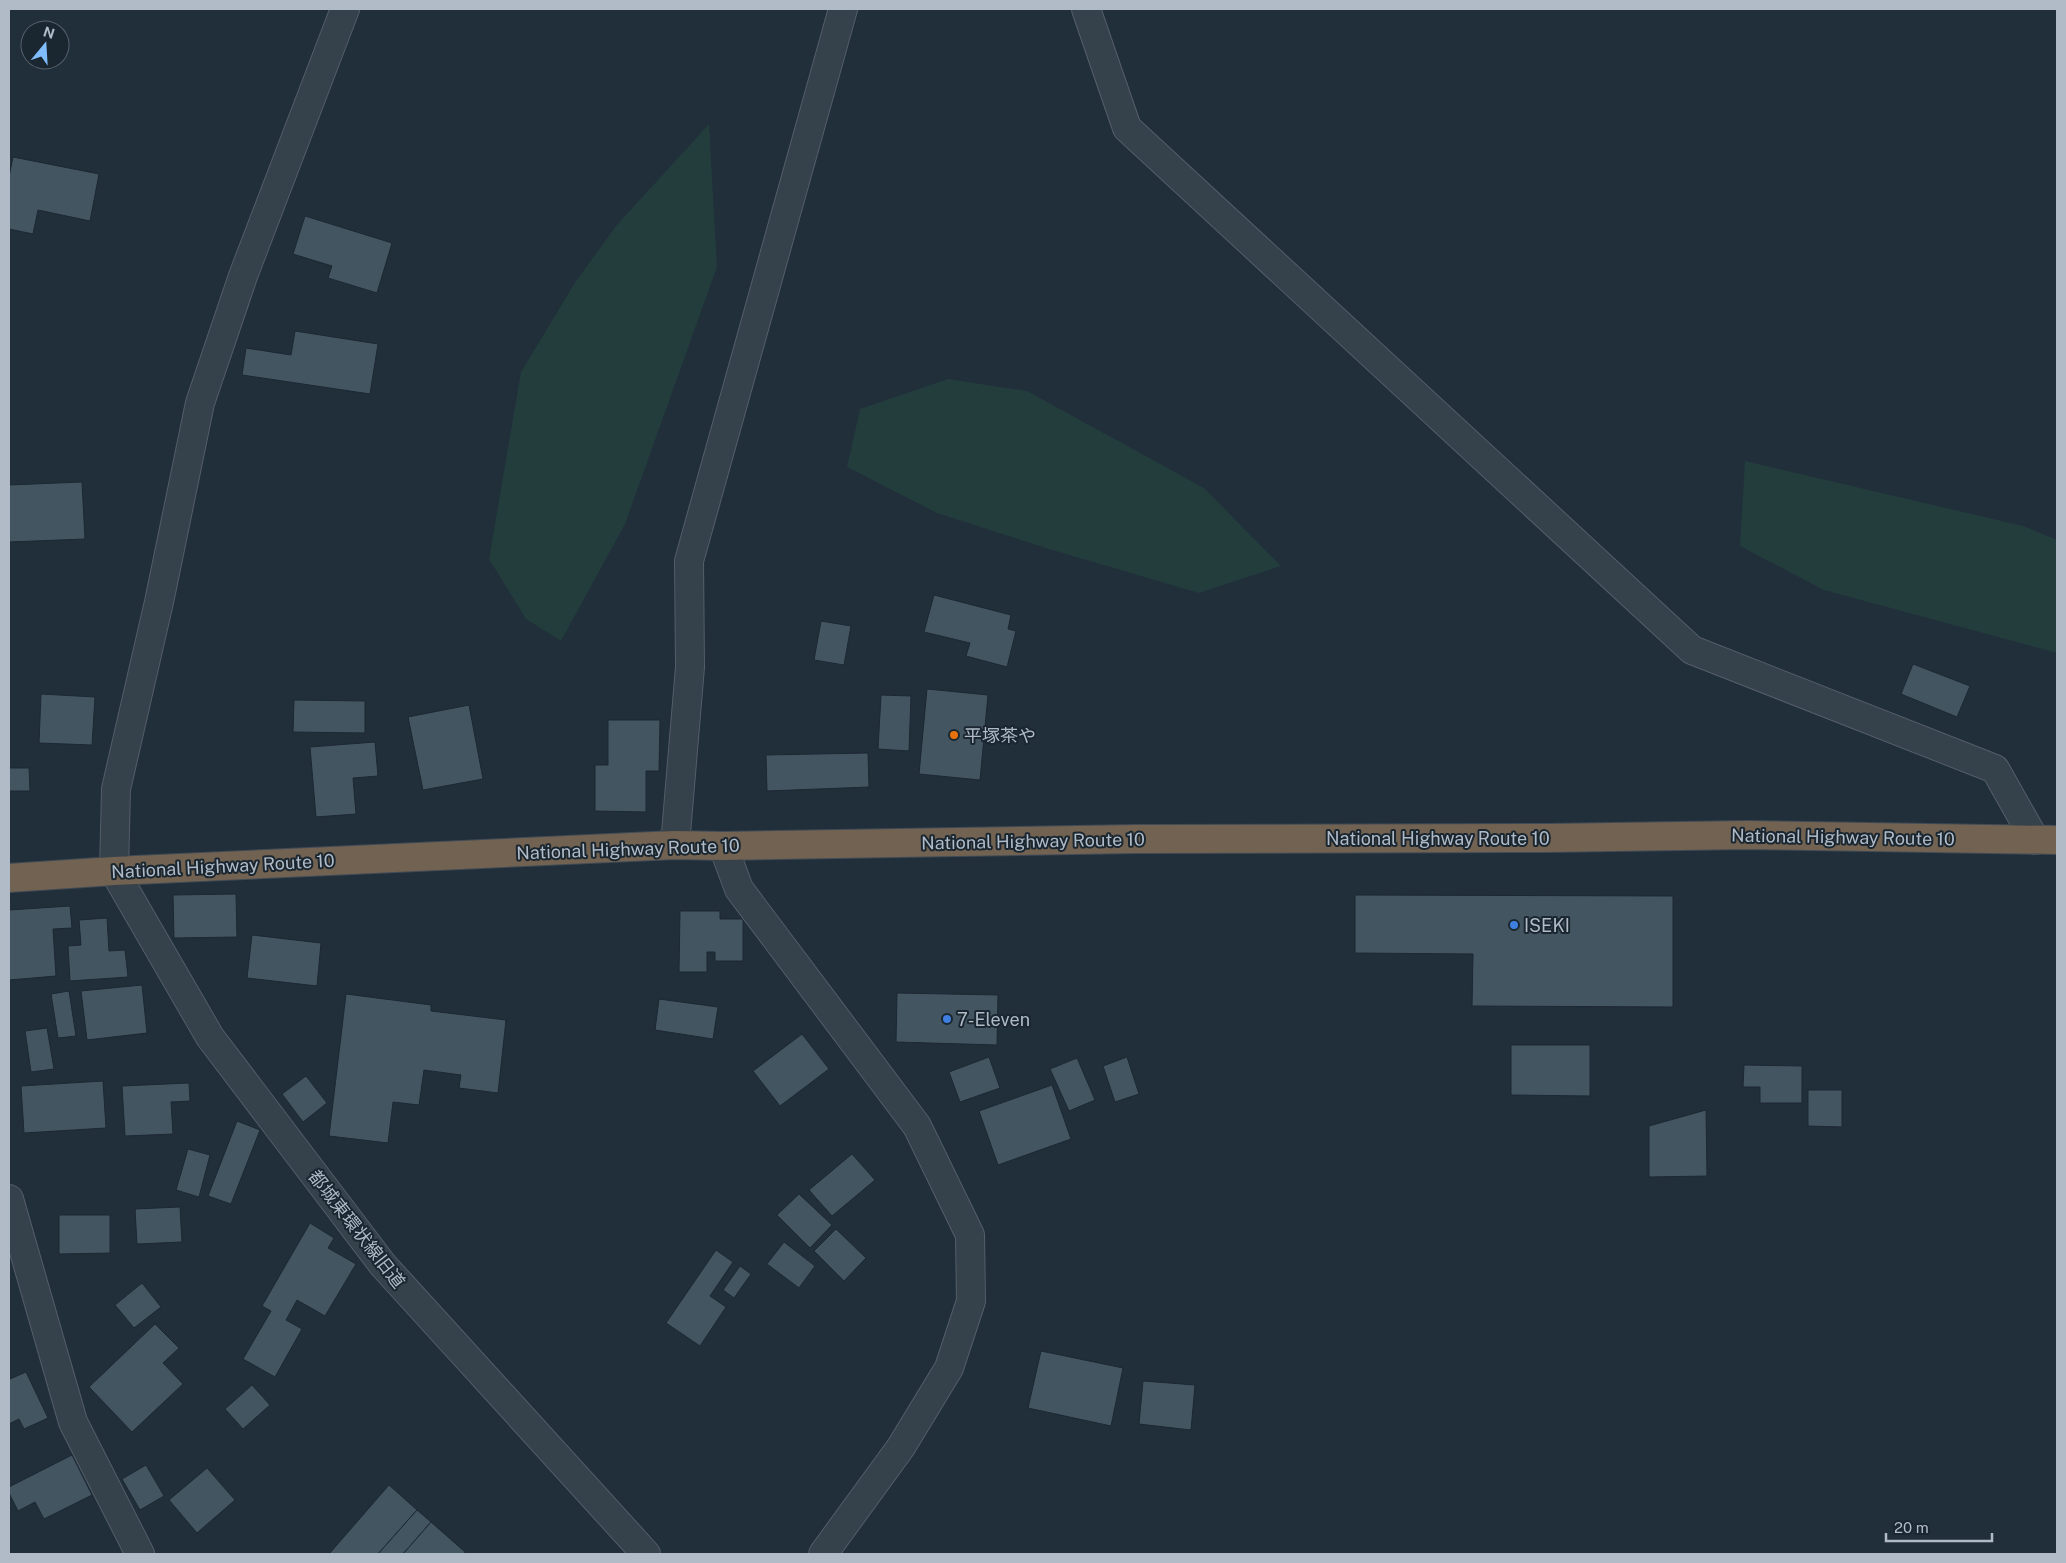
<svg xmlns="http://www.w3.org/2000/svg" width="2066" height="1563" viewBox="0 0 2066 1563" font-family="'Public Sans','Noto Sans JP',sans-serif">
	<rect width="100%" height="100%" fill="#212f3b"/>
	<!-- green -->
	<g fill="#233c3c">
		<path d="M 709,124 L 717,267 L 625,524 L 561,641 L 526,619 L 489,559 L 521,372 L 576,281 L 616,226 Z"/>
		<path d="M 948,379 L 1027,391 L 1204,488 L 1281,566 L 1199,593 L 1049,549 L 937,513 L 847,467 L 860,409 Z"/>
		<path d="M 1745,461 L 2023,526 L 2057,540 L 2057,653 L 1824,590 L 1740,546 Z"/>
	</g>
	<!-- building -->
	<g fill="#445562" stroke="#1c2832">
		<path d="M 13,157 L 99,174 L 90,221 L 38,210 L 33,234 L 9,229 L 9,177 Z"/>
		<path d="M 305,216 L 392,243 L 377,293 L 328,278 L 332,266 L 293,254 Z"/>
		<path d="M 295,331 L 378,344 L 370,394 L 242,375 L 246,348 L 291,355 Z"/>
		<path d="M 82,482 L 85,539 L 9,542 L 9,485 Z"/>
		<path d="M 934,595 L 1011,615 L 1008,629 L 1016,631 L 1007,667 L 966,656 L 970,643 L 924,632 Z"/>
		<path d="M 821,621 L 851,626 L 844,665 L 814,660 Z"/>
		<path d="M 1913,664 L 1970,686 L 1957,717 L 1901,694 Z"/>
		<path d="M 927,689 L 988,695 L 980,780 L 919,774 Z"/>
		<path d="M 41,694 L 95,697 L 92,745 L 39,743 Z"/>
		<path d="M 881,695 L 911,696 L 909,751 L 878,749 Z"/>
		<path d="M 294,700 L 365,701 L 365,733 L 293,732 Z"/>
		<path d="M 469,705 L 483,779 L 423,790 L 408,717 Z"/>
		<path d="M 608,720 L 660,720 L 659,771 L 646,771 L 646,812 L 595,811 L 595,765 L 608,765 Z"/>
		<path d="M 375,742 L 378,776 L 353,778 L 356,814 L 316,817 L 310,747 Z"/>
		<path d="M 868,753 L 869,787 L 767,791 L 766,755 Z"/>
		<path d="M 9,768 L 29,768 L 30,791 L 9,791 Z"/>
		<path d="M 236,894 L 237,937 L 174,938 L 173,895 Z"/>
		<path d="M 1355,895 L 1673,896 L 1673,1007 L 1472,1006 L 1473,954 L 1355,953 Z"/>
		<path d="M 70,906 L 72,928 L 53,929 L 56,976 L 9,980 L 9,910 Z"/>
		<path d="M 680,911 L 720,911 L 720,919 L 743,919 L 743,961 L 715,961 L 715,952 L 707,952 L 707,972 L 679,972 Z"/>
		<path d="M 107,918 L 109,951 L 125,950 L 128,977 L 70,981 L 68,946 L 81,945 L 79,920 Z"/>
		<path d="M 252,935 L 321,943 L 317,986 L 247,978 Z"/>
		<path d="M 142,985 L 147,1033 L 87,1040 L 81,991 Z"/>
		<path d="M 69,991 L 76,1036 L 58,1038 L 51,994 Z"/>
		<path d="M 897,993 L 998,995 L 997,1045 L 896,1042 Z"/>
		<path d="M 346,994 L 431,1005 L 431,1011 L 506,1020 L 498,1093 L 459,1088 L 461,1075 L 424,1070 L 419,1105 L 393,1102 L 388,1143 L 329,1136 Z"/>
		<path d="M 659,999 L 718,1007 L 713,1039 L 655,1030 Z"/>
		<path d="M 47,1028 L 54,1069 L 31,1072 L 25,1031 Z"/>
		<path d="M 802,1034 L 829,1069 L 780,1106 L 753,1071 Z"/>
		<path d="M 1511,1045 L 1590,1045 L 1590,1096 L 1511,1095 Z"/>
		<path d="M 989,1057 L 1000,1088 L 960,1102 L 949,1072 Z"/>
		<path d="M 1127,1057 L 1139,1094 L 1115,1102 L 1103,1066 Z"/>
		<path d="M 1077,1058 L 1095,1100 L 1069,1111 L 1050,1069 Z"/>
		<path d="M 1744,1065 L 1802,1066 L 1802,1103 L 1760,1103 L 1760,1087 L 1743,1087 Z"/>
		<path d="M 306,1076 L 327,1103 L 303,1122 L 282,1094 Z"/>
		<path d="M 103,1081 L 106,1128 L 24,1133 L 21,1086 Z"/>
		<path d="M 189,1083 L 190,1101 L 171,1102 L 173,1134 L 125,1136 L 122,1086 Z"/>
		<path d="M 1052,1085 L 1071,1139 L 998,1165 L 979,1111 Z"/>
		<path d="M 1808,1090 L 1842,1090 L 1842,1127 L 1808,1126 Z"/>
		<path d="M 1706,1110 L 1707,1176 L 1649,1177 L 1649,1126 Z"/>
		<path d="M 237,1121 L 260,1130 L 231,1204 L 208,1196 Z"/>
		<path d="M 188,1149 L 210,1155 L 199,1197 L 176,1190 Z"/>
		<path d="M 852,1154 L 875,1180 L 832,1216 L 809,1190 Z"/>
		<path d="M 799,1194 L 832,1225 L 810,1248 L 777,1215 Z"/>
		<path d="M 180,1207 L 182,1242 L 137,1244 L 135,1209 Z"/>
		<path d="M 59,1215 L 110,1215 L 110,1253 L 59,1254 Z"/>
		<path d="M 310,1223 L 334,1238 L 328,1248 L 356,1264 L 325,1316 L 297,1300 L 286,1320 L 302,1329 L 275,1377 L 243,1359 L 271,1311 L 262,1306 Z"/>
		<path d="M 836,1229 L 866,1258 L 844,1281 L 814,1251 Z"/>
		<path d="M 784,1242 L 815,1266 L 799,1288 L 767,1264 Z"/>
		<path d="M 716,1250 L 733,1262 L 710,1296 L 726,1307 L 700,1346 L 666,1323 Z"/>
		<path d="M 740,1266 L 751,1274 L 734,1298 L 723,1290 Z"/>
		<path d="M 142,1283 L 161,1307 L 134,1328 L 115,1305 Z"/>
		<path d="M 155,1324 L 179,1348 L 163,1363 L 183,1384 L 132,1432 L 89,1387 Z"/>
		<path d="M 1041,1351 L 1123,1368 L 1111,1426 L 1028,1408 Z"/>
		<path d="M 26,1372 L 48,1418 L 24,1429 L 19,1419 L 9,1424 L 9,1376 L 10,1379 Z"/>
		<path d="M 1143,1381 L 1195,1385 L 1191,1430 L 1139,1424 Z"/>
		<path d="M 252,1385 L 270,1405 L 243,1429 L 225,1409 Z"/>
		<path d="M 72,1455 L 92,1495 L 44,1519 L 35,1502 L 18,1511 L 9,1493 L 9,1487 Z"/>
		<path d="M 146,1465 L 164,1496 L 140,1510 L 122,1479 Z"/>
		<path d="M 207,1468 L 235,1500 L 197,1533 L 169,1500 Z"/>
		<path d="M 389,1485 L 417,1510 L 378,1554 L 329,1554 Z"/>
		<path d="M 417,1510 L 431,1522 L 403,1554 L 378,1554 Z"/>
		<path d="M 431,1522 L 465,1552 L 463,1554 L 403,1554 Z"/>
	</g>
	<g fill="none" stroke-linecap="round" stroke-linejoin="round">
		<!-- minor casing -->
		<g stroke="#535e69" stroke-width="30">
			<g id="minor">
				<path d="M 345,9 L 243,276 L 200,403 L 159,602 L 116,789 L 114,871 L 210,1037 L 383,1265 L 646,1554"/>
				<path d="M 1086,9 L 1127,128 L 1692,650 L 1995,769 L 2035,840"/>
				<path d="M 675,845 L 690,667 L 689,561 L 843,9"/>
				<path d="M 723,846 L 739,889 L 917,1126 L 970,1235 L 971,1301 L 949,1368 L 901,1447 L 823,1554"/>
				<path d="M 9,1199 L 73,1422 L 140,1554"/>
			</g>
		</g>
		<!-- highway casing -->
		<g stroke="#404b56" stroke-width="30">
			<path id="highway" d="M 9,878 L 114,871 L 675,845 L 723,846 L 1136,839 L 1547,838 L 1747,835 L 2057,840"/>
		</g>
		<!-- minor -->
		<use href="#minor" stroke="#35414b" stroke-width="28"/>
		<!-- highway -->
		<use href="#highway" stroke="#726251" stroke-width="28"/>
	</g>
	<!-- markers -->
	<circle fill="#e8710a" stroke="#1a2630" stroke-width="2" cx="954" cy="735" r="5"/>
	<g fill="#3f7fe0" stroke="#1a2630" stroke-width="2">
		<circle cx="1514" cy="925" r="5"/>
		<circle cx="947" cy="1019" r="5"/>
	</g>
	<g text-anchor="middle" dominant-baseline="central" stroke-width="4" stroke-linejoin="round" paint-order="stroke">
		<!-- poi labels -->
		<g font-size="18" fill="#b0bbc7" stroke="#1a2630" text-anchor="start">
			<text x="964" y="735">平塚茶や</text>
			<text x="1524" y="925">ISEKI</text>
			<text x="957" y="1019">7-Eleven</text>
		</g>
		<!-- street labels -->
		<g font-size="18" fill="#b0bbc7" stroke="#1a2630">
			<text transform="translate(1843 837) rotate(1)">National Highway Route 10</text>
			<text x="1438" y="838">National Highway Route 10</text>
			<text transform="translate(1033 841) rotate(-1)">National Highway Route 10</text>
			<text transform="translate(628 849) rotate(-2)">National Highway Route 10</text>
			<text transform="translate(223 866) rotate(-3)">National Highway Route 10</text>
			<text transform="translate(357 1229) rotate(52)">都城東環状線旧道</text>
		</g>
	</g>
	<!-- border -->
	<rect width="2066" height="1563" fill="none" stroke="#b0bbc7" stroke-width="20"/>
	<!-- north arrow -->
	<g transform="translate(45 45) rotate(18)"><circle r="24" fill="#1a2630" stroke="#56626c"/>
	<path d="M0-4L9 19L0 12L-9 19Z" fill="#80bdfc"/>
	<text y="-8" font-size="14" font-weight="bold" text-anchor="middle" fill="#b0bbc7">N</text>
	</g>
	<!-- scale -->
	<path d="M1886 1533v8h106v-8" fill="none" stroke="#b0bbc7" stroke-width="2.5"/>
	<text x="1894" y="1533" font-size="15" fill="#b0bbc7" stroke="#1a2630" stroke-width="4" paint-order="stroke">20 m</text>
</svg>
